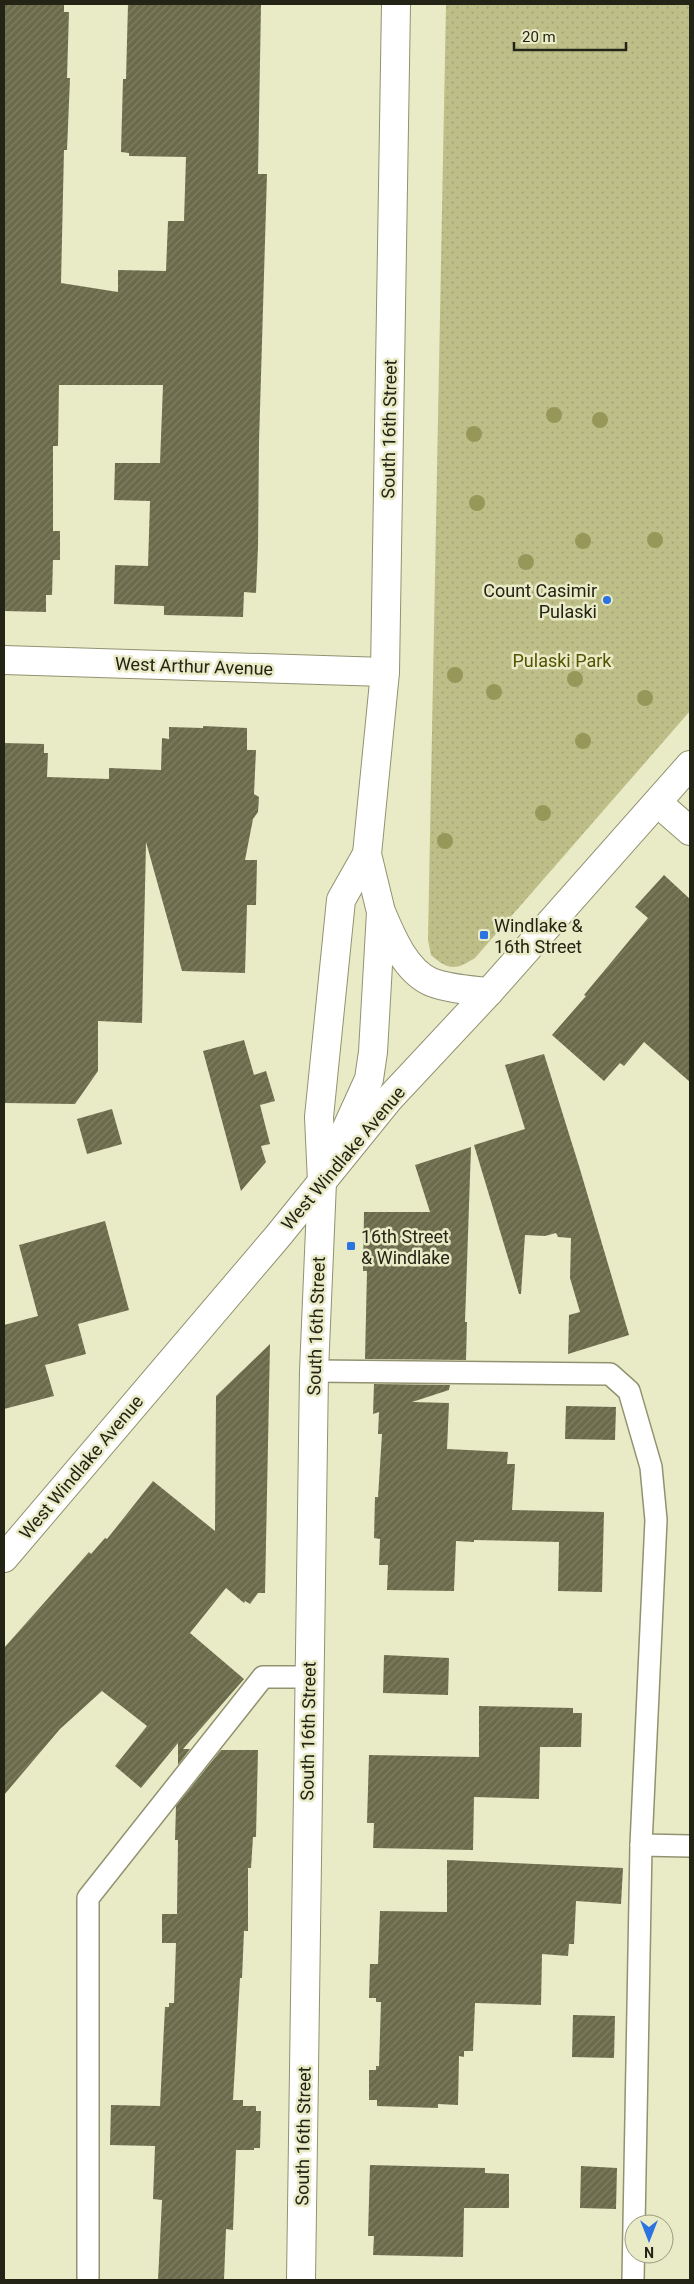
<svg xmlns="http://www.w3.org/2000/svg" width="694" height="2284" viewBox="0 0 694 2284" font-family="Roboto,sans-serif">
	<defs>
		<pattern id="park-dots" width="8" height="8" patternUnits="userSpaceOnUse" patternTransform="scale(1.25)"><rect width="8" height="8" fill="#bebf88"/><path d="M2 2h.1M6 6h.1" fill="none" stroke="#a3a475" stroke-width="1.8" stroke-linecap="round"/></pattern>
		<pattern id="building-hatch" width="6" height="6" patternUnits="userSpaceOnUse" patternTransform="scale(1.25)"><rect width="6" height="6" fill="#6b6b4b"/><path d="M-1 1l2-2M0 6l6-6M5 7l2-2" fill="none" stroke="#808066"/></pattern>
	</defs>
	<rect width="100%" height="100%" fill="#e9eac6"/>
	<!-- park -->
	<path fill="url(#park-dots)" d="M 446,4 L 690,4 L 690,711 L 475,958 C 456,970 449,971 431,955 L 428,940 Z"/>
	<!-- building -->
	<g fill="url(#building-hatch)">
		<path d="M 4,4 L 64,4 L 64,12 L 69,12 L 67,78 L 70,78 L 67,150 L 64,150 L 61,283 L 118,292 L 118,270 L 166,271 L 168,221 L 184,221 L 186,157 L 129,156 L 129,153 L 121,152 L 123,79 L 126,79 L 128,4 L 261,5 L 258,174 L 267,174 L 259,443 L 258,547 L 256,593 L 244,592 L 243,617 L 164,615 L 164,606 L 114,604 L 115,565 L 148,566 L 150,501 L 114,500 L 115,463 L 160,463 L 163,385 L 59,385 L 58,446 L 53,446 L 53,531 L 60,531 L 60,560 L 53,560 L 52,595 L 46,595 L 46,612 L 4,611 Z"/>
		<path d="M 203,726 L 247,728 L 247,750 L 256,750 L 254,794 L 259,797 L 258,812 L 253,819 L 245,860 L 257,860 L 256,905 L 247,905 L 245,973 L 182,971 L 146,842 L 142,1023 L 98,1021 L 98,1071 L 75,1104 L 4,1103 L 4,743 L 44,744 L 44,753 L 48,753 L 47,777 L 109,779 L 109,768 L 161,770 L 162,738 L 169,739 L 169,727 L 203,728 Z"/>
		<path d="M 664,875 L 690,899 L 690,1082 L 644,1042 L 624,1066 L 620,1063 L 604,1081 L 552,1035 L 586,996 L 584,995 L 648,918 L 635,907 Z"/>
		<path d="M 244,1040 L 254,1075 L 266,1071 L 275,1101 L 260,1105 L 270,1144 L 261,1146 L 266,1162 L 241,1191 L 203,1051 Z"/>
		<path d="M 544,1054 L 579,1166 L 629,1335 L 568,1354 L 569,1315 L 580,1312 L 570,1278 L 571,1238 L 558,1237 L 556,1233 L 545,1236 L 525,1235 L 521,1294 L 519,1294 L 474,1145 L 525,1129 L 505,1065 Z"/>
		<path d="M 112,1109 L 122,1144 L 87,1154 L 77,1119 Z"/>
		<path d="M 471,1147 L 465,1322 L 467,1322 L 466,1360 L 365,1359 L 367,1271 L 363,1271 L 364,1212 L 430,1212 L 415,1165 Z"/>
		<path d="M 105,1221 L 129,1310 L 78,1324 L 86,1354 L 45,1365 L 54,1396 L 4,1409 L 4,1325 L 38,1316 L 19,1245 Z"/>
		<path d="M 270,1344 L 265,1593 L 258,1593 L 250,1604 L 245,1601 L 244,1603 L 226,1588 L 190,1633 L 244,1679 L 183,1749 L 190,1749 L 178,1765 L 178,1743 L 141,1788 L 115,1766 L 147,1726 L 102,1691 L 60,1729 L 4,1795 L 4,1648 L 89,1552 L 91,1554 L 105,1538 L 107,1539 L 153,1481 L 215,1531 L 216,1396 Z"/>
		<path d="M 374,1384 L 450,1385 L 449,1390 L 412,1402 L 449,1403 L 447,1449 L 508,1452 L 507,1464 L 515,1464 L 512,1510 L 604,1512 L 602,1592 L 558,1591 L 559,1542 L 474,1540 L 474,1542 L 456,1541 L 454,1591 L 387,1590 L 388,1565 L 379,1565 L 380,1539 L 374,1538 L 375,1497 L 378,1497 L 382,1434 L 378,1434 L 379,1412 L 373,1414 Z"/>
		<path d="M 566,1406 L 616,1407 L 615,1440 L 565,1439 Z"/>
		<path d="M 384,1655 L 449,1658 L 448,1695 L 383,1693 Z"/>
		<path d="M 479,1706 L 573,1708 L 573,1713 L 582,1713 L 581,1747 L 540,1747 L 539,1799 L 474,1797 L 473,1850 L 373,1848 L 374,1823 L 367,1823 L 369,1755 L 479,1757 Z"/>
		<path d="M 221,1750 L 258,1750 L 256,1837 L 253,1837 L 251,1868 L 248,1868 L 248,1931 L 244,1931 L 242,1978 L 240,1978 L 233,2100 L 243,2100 L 243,2106 L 256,2106 L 256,2111 L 261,2111 L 260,2148 L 254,2148 L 254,2150 L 236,2150 L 233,2230 L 226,2229 L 224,2280 L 158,2280 L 162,2200 L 153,2199 L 155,2146 L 110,2145 L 111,2105 L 160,2106 L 165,2007 L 169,2007 L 169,2003 L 174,2003 L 176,1943 L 162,1943 L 162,1914 L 177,1914 L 178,1840 L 175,1840 L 176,1806 Z"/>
		<path d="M 447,1860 L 623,1868 L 621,1904 L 576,1901 L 574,1944 L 569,1944 L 568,1956 L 542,1954 L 541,2005 L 475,2003 L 473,2051 L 464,2051 L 464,2057 L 459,2056 L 458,2105 L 438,2104 L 438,2108 L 377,2106 L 377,2100 L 369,2100 L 369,2070 L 376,2070 L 376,2066 L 379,2066 L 381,2002 L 376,2002 L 376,1998 L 369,1998 L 370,1964 L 378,1964 L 380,1911 L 447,1912 Z"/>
		<path d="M 573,2015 L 615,2016 L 614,2058 L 572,2057 Z"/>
		<path d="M 370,2165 L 485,2168 L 485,2173 L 509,2174 L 509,2208 L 464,2208 L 463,2257 L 373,2255 L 374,2236 L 368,2236 Z"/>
		<path d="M 581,2166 L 617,2168 L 616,2209 L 580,2208 Z"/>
	</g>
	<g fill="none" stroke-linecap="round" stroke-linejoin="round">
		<!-- service casing -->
		<g stroke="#929271" stroke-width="24">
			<g id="service">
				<path d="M 314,1371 L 610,1374 L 629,1391 L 651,1467 L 656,1520 L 641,1845 L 633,2280"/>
				<path d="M 641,1845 L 690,1846"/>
				<path d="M 88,2280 L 88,1898 L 263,1677 L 309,1677"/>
			</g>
		</g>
		<!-- minor casing -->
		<g stroke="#929271" stroke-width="30">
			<g id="minor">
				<path d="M 4,660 L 385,672"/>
				<path d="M 658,803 L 690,831"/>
			</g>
		</g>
		<!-- tertiary casing -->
		<g stroke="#929271" stroke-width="30">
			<g id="tertiary">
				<path d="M 382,914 C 392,938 406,971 431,982 C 449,989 470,990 489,992"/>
				<path d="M 324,1178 L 369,1079 L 373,1052 L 381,912 L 367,854 L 385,672 L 396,4"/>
				<path d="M 4,1558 L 278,1236 L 389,1099 L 489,992 L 690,765"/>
				<path d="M 301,2280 L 314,1371 L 322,1182 L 319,1117 L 341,900 L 367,854"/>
			</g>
		</g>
		<!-- service -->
		<use href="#service" stroke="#fff" stroke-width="21"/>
		<!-- minor -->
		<use href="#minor" stroke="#fff" stroke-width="28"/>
		<!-- tertiary -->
		<use href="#tertiary" stroke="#fff" stroke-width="28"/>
	</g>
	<!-- trees -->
	<g fill="#97975a">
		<circle cx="554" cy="415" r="8"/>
		<circle cx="600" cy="420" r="8"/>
		<circle cx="474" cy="434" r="8"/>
		<circle cx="477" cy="503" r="8"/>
		<circle cx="655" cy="540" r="8"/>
		<circle cx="583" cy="541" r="8"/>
		<circle cx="526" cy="562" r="8"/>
		<circle cx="455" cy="675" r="8"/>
		<circle cx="575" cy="679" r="8"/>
		<circle cx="494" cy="692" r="8"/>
		<circle cx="645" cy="698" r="8"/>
		<circle cx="583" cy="741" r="8"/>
		<circle cx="543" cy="813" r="8"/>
		<circle cx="445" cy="841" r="8"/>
	</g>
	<!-- markers -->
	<g fill="#2b73e0" stroke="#e9eac6" stroke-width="2">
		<circle cx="607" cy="600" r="5"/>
		<rect x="479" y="930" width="10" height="10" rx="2.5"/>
		<rect x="346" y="1241" width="10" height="10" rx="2.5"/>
	</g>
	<g text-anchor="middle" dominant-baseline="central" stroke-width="5" stroke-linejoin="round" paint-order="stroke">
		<!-- street labels -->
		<g font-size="18" fill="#242416" stroke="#e9eac6">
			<text transform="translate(389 429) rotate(-89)">South 16th Street</text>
			<text transform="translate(194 666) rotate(2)">West Arthur Avenue</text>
			<text transform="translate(343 1158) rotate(-50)">West Windlake Avenue</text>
			<text transform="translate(316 1326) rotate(-88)">South 16th Street</text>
			<text transform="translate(81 1467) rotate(-50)">West Windlake Avenue</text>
			<text transform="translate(308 1731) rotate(-89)">South 16th Street</text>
			<text transform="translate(303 2136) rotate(-89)">South 16th Street</text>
		</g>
		<!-- poi labels -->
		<g font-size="18" fill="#242416" stroke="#e9eac6" text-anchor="start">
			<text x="597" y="590" text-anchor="end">Count Casimir<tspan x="597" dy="21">Pulaski</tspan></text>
			<text x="494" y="925">Windlake &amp;<tspan x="494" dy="21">16th Street</tspan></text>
			<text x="361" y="1236">16th Street<tspan x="361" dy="21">&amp; Windlake</tspan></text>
		</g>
		<!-- park labels -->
		<g font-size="18" fill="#545302" stroke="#e9eac6">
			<text x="562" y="660">Pulaski Park</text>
		</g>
	</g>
	<!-- border -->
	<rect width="694" height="2284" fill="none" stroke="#242416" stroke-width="10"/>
	<!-- north arrow -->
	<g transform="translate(649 2239) rotate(180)"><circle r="24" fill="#e9eac6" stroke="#9a9b80"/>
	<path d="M0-4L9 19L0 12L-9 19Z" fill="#2b73e0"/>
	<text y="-8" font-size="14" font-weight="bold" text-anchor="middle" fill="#242416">N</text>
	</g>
	<!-- scale -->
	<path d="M514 42v8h112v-8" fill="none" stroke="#242416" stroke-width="2.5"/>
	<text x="522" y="42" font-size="15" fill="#242416" stroke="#e9eac6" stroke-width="4" paint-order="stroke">20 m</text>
</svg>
